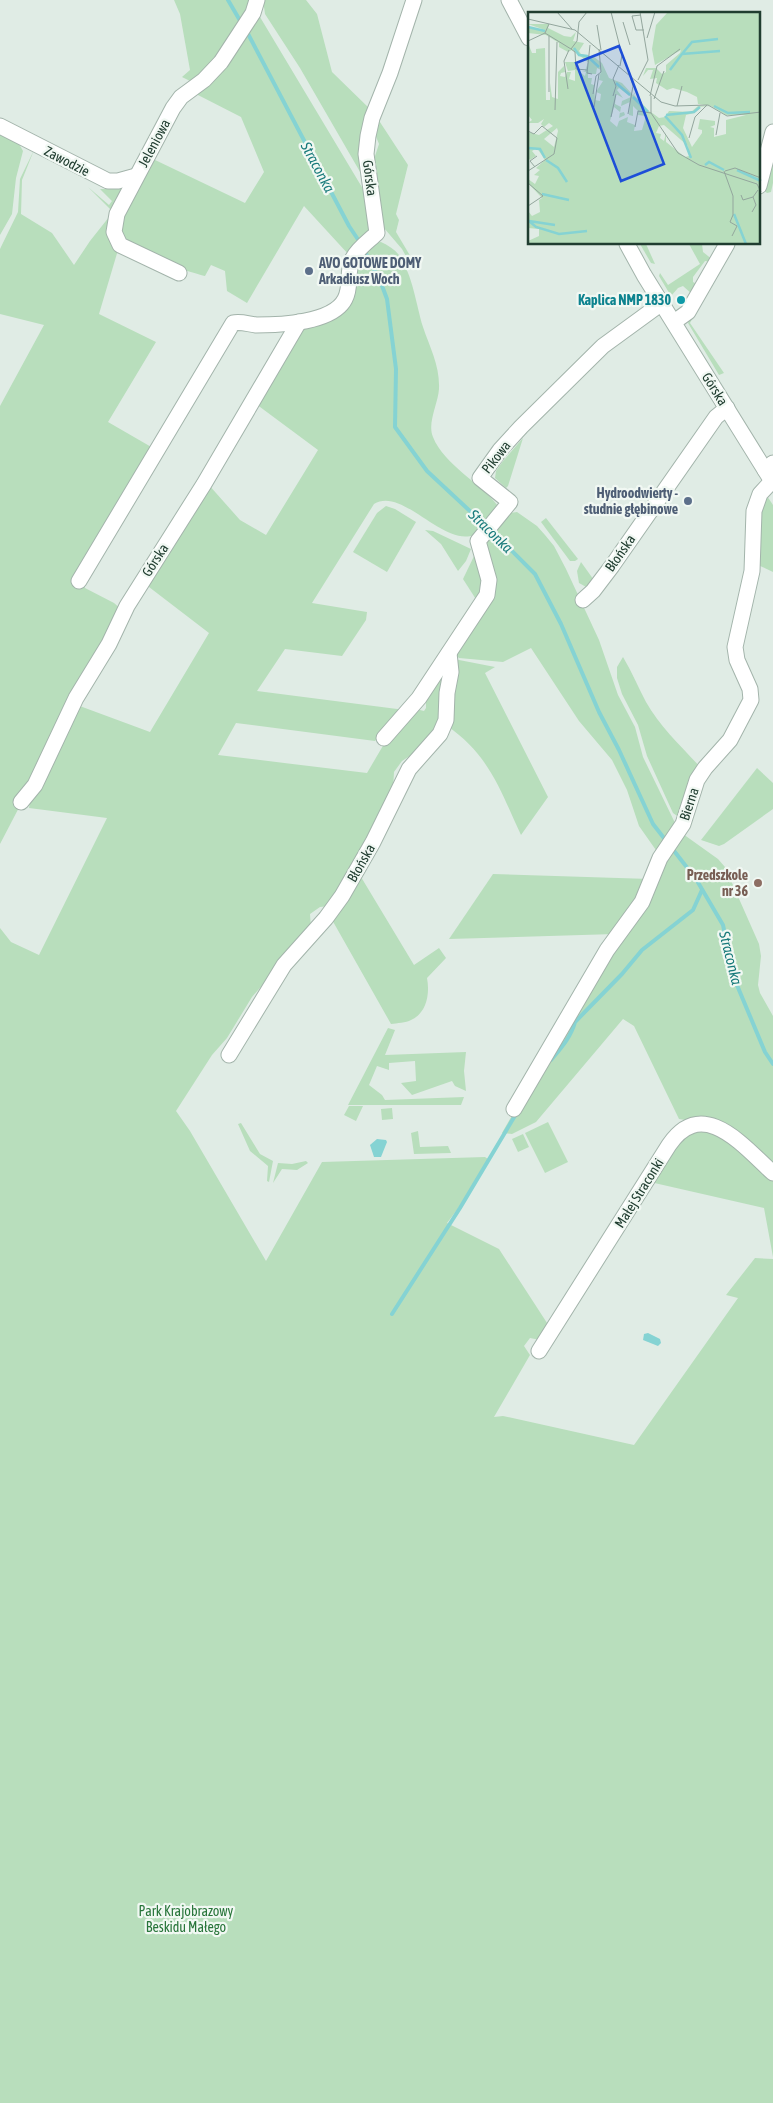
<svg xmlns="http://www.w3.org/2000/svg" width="773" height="2103" viewBox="0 0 773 2103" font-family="'Asap Condensed',sans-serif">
	<rect width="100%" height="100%" fill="#e0ece5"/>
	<!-- green -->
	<g fill="#b8debc">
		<path d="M 174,0 L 253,0 L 231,41 L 194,83 L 182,77 L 190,70 L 180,14 Z"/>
		<path d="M 263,0 L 306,0 L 317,14 L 332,72 L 371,110 L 363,177 L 300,68 L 265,14 Z"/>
		<path d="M 260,17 L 366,194 C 375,227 375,232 349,255 L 304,206 L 247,303 L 227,291 L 225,271 L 211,265 L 205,276 C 189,272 129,253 121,240 C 116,231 117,223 121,213 L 167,126 L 169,127 L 153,159 L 245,203 L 264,172 L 241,117 L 196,94 L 182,103 L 174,118 L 173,117 L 181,101 L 212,77 Z"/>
		<path d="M 376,116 L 408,165 L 396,214 L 399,220 L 396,232 L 415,264 L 412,267 L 402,249 L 384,228 L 382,220 L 373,176 L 375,156 L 379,144 L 373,129 Z"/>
		<path d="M 0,131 L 18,142 L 23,151 L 16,178 L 12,214 L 0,235 Z"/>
		<path d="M 34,150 L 22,180 L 21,214 L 52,233 L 74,265 L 90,241 L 113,212 L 88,187 L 109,205 L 112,201 L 100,189 L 107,189 L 125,184 L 118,250 L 99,314 L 156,342 L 108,422 L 153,448 L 84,585 L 85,588 L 114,603 L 122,610 L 0,844 L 0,406 L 44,325 L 0,314 L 0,249 L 18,212 L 20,179 Z"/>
		<path d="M 773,154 L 773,183 L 771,192 L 767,193 L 762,189 Z"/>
		<path d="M 381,242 C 388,245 394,249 399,255 C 413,276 416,304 423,327 C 430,348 440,366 439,389 C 438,404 427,423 433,437 C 444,465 481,483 498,506 L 474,535 C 443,547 402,486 374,504 L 312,603 L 367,612 L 366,620 L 342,656 L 285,649 L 257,691 L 405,710 L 375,741 L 236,723 L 218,755 L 367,773 L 384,744 L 416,709 L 424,711 L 426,708 L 426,700 L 445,666 L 442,722 L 422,748 L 402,761 L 394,772 L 393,789 L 383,815 L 329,906 L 320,907 L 310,914 L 311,928 L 252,997 L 227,1038 L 212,1055 L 176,1111 L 190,1131 L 266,1261 L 322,1162 L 485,1157 L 488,1159 L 463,1202 L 447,1223 L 499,1249 L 549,1326 L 540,1340 L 530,1338 L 524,1346 L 530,1355 L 494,1417 L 503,1416 L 634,1445 L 738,1298 L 726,1295 L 755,1258 L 773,1259 L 773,2103 L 0,2103 L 0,928 L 11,942 L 39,955 L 107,818 L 29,808 L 30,801 L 77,705 L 150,732 L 209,633 L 149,587 L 145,579 L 208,484 L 240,520 L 266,535 L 318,450 L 256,404 L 303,326 L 329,317 L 355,266 L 373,243 Z"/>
		<path d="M 640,244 L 646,244 L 655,264 L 651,263 Z"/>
		<path d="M 689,244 L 702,244 L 703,252 L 713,260 L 711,262 L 705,261 L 693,277 L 693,282 L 698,285 L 692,294 L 683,286 L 678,288 L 671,296 L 659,276 L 660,273 L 668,285 L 700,264 Z"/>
		<path d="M 714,277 L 690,323 L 724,373 L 719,375 L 688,323 Z"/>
		<path d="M 523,438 L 508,486 L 506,488 L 495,478 L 496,471 L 503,461 Z"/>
		<path d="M 765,493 L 773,505 L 773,572 L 756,564 L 756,523 Z"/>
		<path d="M 386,506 L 395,509 L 416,522 L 387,572 L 353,552 L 377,513 Z"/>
		<path d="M 517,512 L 537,526 L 545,535 L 554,546 L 566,569 L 599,640 L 618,695 L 635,727 L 643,757 L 677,827 L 658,853 L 639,826 L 627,790 L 612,760 L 579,721 L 531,648 L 503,662 L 459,658 L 456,655 L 484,605 L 485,543 L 510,513 Z"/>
		<path d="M 546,518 L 578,559 L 575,561 L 570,561 L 541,522 Z"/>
		<path d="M 425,530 L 433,531 L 471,549 L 466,561 L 458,571 L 441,544 Z"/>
		<path d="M 476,552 L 485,581 L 479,604 L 463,579 Z"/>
		<path d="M 581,562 L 596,583 L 588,588 L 579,583 L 577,571 Z"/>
		<path d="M 623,657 C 632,672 638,687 646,702 C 660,727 682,747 701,768 L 680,818 L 673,813 L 647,756 L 638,725 L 622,694 L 617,678 L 617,667 Z"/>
		<path d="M 454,659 L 495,667 L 485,673 L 548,797 L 521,835 C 501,792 489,754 447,726 Z"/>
		<path d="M 757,768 L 773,783 L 773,809 L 724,844 L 719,846 L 701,840 Z"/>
		<path d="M 683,834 L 718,859 L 725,867 L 759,944 L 761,956 L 758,985 L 760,993 L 773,1016 L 773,1169 L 764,1162 L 692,1121 L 679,1119 L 634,1026 L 623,1019 L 536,1122 L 512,1134 L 502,1133 C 560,1032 619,931 683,834 Z"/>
		<path d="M 493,874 L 650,879 L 615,934 L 449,939 Z"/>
		<path d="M 361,877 L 414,965 L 439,948 L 446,958 L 427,978 C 430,993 427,1013 411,1020 C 406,1023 397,1023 391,1024 L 331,918 Z"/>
		<path d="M 388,1028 L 395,1030 L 385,1055 L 466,1052 L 464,1071 L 466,1091 L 455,1086 L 452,1081 L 412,1095 L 401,1083 L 416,1081 L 415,1061 L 389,1063 L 389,1070 L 377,1066 L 369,1085 L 382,1095 L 385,1100 L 464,1097 L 461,1105 L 348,1105 Z"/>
		<path d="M 349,1106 L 363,1106 L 356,1121 L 344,1115 Z"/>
		<path d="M 392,1108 L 393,1119 L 382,1120 L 381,1109 Z"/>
		<path d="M 548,1122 L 568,1162 L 545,1173 L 525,1133 Z"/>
		<path d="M 241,1123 L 260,1154 L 273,1161 L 269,1182 L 267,1181 L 268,1166 L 250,1151 L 238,1124 Z"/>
		<path d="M 714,1129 L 773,1177 L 773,1257 L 764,1208 L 650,1182 L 684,1132 Z"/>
		<path d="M 418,1131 L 420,1147 L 448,1146 L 451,1153 L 414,1154 L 411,1133 Z"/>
		<path d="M 523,1134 L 529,1147 L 518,1152 L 512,1139 Z"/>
		<path d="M 306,1161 L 308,1163 L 297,1170 L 282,1169 L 273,1183 L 278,1163 L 292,1164 Z"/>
	</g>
	<!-- water -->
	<g fill="#85d3d3">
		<path d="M 377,1139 L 386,1140 L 387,1142 L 381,1157 L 374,1157 L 370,1145 Z"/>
		<path d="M 648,1333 L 660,1339 L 661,1343 L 658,1346 L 643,1340 L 644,1334 Z"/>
	</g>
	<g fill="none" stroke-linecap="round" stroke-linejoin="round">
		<!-- stream -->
		<g stroke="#85d3d3" stroke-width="4">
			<path d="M 228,0 L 242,24"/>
			<path d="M 246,30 L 349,226 L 361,244"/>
			<path d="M 364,250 L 381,283 L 387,299 L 396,369 L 395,427 L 427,471 L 486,526"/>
			<path d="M 491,530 L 535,574 L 561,624 L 599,712 L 619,750 L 653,824 L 667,842"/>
			<path d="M 671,847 L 696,879 L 723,925 L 734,978 L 765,1052 L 773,1064"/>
			<path d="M 551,1060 C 561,1048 571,1037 575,1022 L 622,974 L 642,950 L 693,910 L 702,890"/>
			<path d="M 392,1314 L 460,1208 L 516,1114"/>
		</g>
		<!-- minor casing -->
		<g stroke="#a3b4ab" stroke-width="17">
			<g id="minor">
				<path d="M 0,126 L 108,181 L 118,181 L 136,176"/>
				<path d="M 759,186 L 773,132"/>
				<path d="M 179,273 L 120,245 L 114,232 L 117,214 L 173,108 L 181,97 L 204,80 L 221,62 L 253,13 L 257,0"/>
				<path d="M 674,322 L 688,312 L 727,244"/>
				<path d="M 765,470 L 773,463"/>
				<path d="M 79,581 L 233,323 C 240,321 248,324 256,325 C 279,325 333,323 345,299 C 352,286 346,271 353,258 C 358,248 370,240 377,233 L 366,154 L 368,136 L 372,118 L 390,73 L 414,0"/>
				<path d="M 583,600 L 593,591 L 612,566 L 716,417 L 727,408"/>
				<path d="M 384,738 L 419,698 L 487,595 L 489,580 L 478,541 L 510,502 L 480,478 L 500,450 L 521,427 L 603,346 L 662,303"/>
				<path d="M 21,802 L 35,785 L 76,698 L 109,644 L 127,606 L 204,484 L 299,322"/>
				<path d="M 229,1055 L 284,965 L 326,918 L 342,896 L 373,842 L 409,769 L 440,734 L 446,720 L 447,693 L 451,672 L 449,653"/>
				<path d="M 514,1109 L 607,950 L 642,902 L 660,858 L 683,824 L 697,780 L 705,768 L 730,740 L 751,700 L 750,689 L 737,660 L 735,647 L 752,571 L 754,511 L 760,494 L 772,481"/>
				<path d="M 539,1351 L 669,1145 C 703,1095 744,1147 773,1173"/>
			</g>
		</g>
		<!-- tertiary casing -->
		<g stroke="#a3b4ab" stroke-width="17">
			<g id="tertiary">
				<path d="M 509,0 L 529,38"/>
				<path d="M 627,244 L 644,275 L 773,483"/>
			</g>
		</g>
		<!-- minor -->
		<use href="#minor" stroke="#fff" stroke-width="15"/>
		<!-- tertiary -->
		<use href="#tertiary" stroke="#fff" stroke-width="15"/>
	</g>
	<!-- markers -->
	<g fill="#5c6f8a" stroke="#f1f8f3" stroke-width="2">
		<circle cx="309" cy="271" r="5"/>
		<circle cx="688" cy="501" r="5"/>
	</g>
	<circle fill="#0f9aa8" stroke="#f1f8f3" stroke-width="2" cx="681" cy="300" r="5"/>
	<circle fill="#8d6e63" stroke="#f1f8f3" stroke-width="2" cx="758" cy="883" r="5"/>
	<g text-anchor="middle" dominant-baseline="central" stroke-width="4.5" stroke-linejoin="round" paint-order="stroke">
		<!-- street labels -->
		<g font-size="14" fill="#203d30" stroke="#f1f8f3">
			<text transform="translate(154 143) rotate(-62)">Jeleniowa</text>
			<text transform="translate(67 161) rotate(27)">Zawodzie</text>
			<text transform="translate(370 178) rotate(83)">Górska</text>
			<text transform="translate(715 389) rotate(58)">Górska</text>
			<text transform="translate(496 457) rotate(-52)">Pikowa</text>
			<text transform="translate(620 553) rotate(-55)">Błońska</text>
			<text transform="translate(155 560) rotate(-57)">Górska</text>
			<text transform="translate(689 804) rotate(-72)">Bierna</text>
			<text transform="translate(361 863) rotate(-60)">Błońska</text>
			<text transform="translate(639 1193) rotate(-58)">Małej Straconki</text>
		</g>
		<!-- service labels -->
		<g font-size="14" font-weight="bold" fill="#4e5e75" stroke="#f1f8f3" text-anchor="start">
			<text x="319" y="263">AVO GOTOWE DOMY<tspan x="319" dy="16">Arkadiusz Woch</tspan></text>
			<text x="678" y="493" text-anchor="end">Hydroodwierty -<tspan x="678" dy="16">studnie głębinowe</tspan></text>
		</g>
		<!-- culture labels -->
		<g font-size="14" font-weight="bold" fill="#0d838f" stroke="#f1f8f3" text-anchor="end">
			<text x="671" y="300">Kaplica NMP 1830</text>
		</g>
		<!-- education labels -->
		<g font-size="14" font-weight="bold" fill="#785e54" stroke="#f1f8f3" text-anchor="end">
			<text x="748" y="875">Przedszkole<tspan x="748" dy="16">nr 36</tspan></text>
		</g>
		<!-- park labels -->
		<g font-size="14" fill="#28753a" stroke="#f1f8f3">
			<text x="186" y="1911">Park Krajobrazowy<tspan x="186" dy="16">Beskidu Małego</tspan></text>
		</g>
		<!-- water labels -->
		<g font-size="15" font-style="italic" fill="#187a7b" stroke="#f1f8f3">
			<text transform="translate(318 167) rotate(62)">Straconka</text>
			<text transform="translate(491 531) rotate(44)">Straconka</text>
			<text transform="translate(731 958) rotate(76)">Straconka</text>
		</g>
	</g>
	<!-- overview -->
	<g transform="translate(528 12)">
		<rect width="232" height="232" fill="#e0ece5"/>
		<path d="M 140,0 L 232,0 L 232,232 L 0,232 L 0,229 L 11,224 L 11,217 L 0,216 L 0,199 L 4,204 L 12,200 L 11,188 L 14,186 L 0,171 L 0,167 L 7,172 L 11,164 L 6,163 L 12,158 L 8,156 L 17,148 L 9,136 L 4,139 L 8,144 L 2,148 L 0,145 L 0,120 L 11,123 L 25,114 L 21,111 L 16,115 L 13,112 L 16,107 L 10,111 L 0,111 L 4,108 L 0,103 L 0,31 L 4,41 L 8,41 L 8,37 L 17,36 L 18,88 L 22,88 L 22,71 L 24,85 L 30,87 L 30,60 L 36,54 L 37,60 L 33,61 L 32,64 L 37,65 L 39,60 L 43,60 L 41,67 L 47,69 L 47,58 L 40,59 L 37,50 L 47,50 L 48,57 L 57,64 L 58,60 L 54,59 L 57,59 L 60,50 L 44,38 L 40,40 L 31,35 L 31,31 L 18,23 L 0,21 L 0,16 L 17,18 L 0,12 L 21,12 L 20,16 L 36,24 L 43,25 L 48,20 L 45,29 L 56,31 L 51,39 L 53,42 L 66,45 L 74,51 L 81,66 L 94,71 L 105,83 L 109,78 L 106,83 L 122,100 L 134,99 L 123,100 L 131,106 L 137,105 L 141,99 L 163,100 L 170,94 L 183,95 L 171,95 L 166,101 L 158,103 L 155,116 L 164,135 L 174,121 L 174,118 L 170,117 L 172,107 L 187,109 L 187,113 L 182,115 L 186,116 L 186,125 L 198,122 L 198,108 L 218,103 L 198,103 L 183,94 L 170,92 L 169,85 L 159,80 L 145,76 L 139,78 L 128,71 L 129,66 L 122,67 L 125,58 L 120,58 L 115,64 L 118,56 L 128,56 L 134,62 L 138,60 L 138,53 L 152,41 L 153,38 L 127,53 L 124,37 L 128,13 ZM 69,56 L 73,58 L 71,68 L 75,69 L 68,80 L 73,82 L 72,89 L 67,88 L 66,73 L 63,72 L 64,66 L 60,66 L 60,62 L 68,62 ZM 91,76 L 103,85 L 94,89 L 93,94 L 102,90 L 101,103 L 105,104 L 105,94 L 110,99 L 110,103 L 118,104 L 114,118 L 106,119 L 107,113 L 99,110 L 100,105 L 91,109 L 89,115 L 82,109 L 86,95 L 92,100 L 91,106 L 97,103 L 96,100 L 92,101 L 93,95 L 87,92 L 88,82 L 95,86 L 89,78 ZM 136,113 L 160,134 L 161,144 L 157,145 L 138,130 L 138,121 L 136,129 L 132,126 L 133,122 L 128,121 L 131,114 ZM 29,116 L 30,119 L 26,135 L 16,127 Z" fill="#b8debc" fill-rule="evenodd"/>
		<path fill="none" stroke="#85d3d3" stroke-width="2.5" d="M 0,15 L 17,19M 46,36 L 51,43 L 59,44 L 71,55M 154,42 L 164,30 L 190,27M 142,58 L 154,42 L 192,39M 88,71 L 102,83M 105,85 L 120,100M 186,94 L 200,101 L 222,100M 138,103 L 166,100 L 172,95M 137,104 L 154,123 L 163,146M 0,136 L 12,137 L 17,146M 18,148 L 30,156 L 39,170M 177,153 L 181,150 L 196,158M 209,158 L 233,169M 14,182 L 41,188M 206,202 L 218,232M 1,209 L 8,215 L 31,222 L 59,219M 1,209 L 27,213"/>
		<path fill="none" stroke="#93a69d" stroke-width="1" d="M 29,0 L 44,17M 83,0 L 94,43 L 92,54M 113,3 L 104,4 L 108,18 L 116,18M 0,7 L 47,18 L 133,90 L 147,94 L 180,93 L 199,104 L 233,100M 95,10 L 102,33M 69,13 L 73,38M 17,21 L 43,37 L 49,29 L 51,10 L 59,0M 21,24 L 21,80M 119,26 L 127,0M 0,29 L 17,21 L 21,12M 62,33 L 59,61 L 64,62M 43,37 L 47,40 L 48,57 L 59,58M 110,68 L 120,48 L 112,0M 40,77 L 36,49 L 41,38M 65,82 L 68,64 L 73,60 L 71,37M 85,84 L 88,74 L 85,67 L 91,53M 122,84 L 129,54 L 152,37M 123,84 L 123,101 L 150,141 L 171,153 L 229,172 L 233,180M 126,87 L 136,59M 149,94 L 154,74M 66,95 L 71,62M 27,98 L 29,30M 100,102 L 105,74 L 101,61M 83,105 L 88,82M 107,115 L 110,99 L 123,101M 0,119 L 6,122 L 14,114 L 29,126 L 26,142 L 0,159M 188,123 L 192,101M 161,126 L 167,105 L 179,93M 7,155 L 2,149 L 9,144M 196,159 L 205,184 L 205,203 L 202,210 L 209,214 L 204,224M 197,159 L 207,156 L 233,166M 0,171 L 15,184 L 0,194M 213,183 L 215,188 L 225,185M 224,200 L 228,193 L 225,185 L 230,178"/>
		<path fill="#1d4ed8" fill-opacity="0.15" stroke="#1d4ed8" stroke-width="2.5" d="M 91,34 L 136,152 L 93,169 L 48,51 Z"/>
		<rect width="232" height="232" fill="none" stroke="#203d30" stroke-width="2.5"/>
	</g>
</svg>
